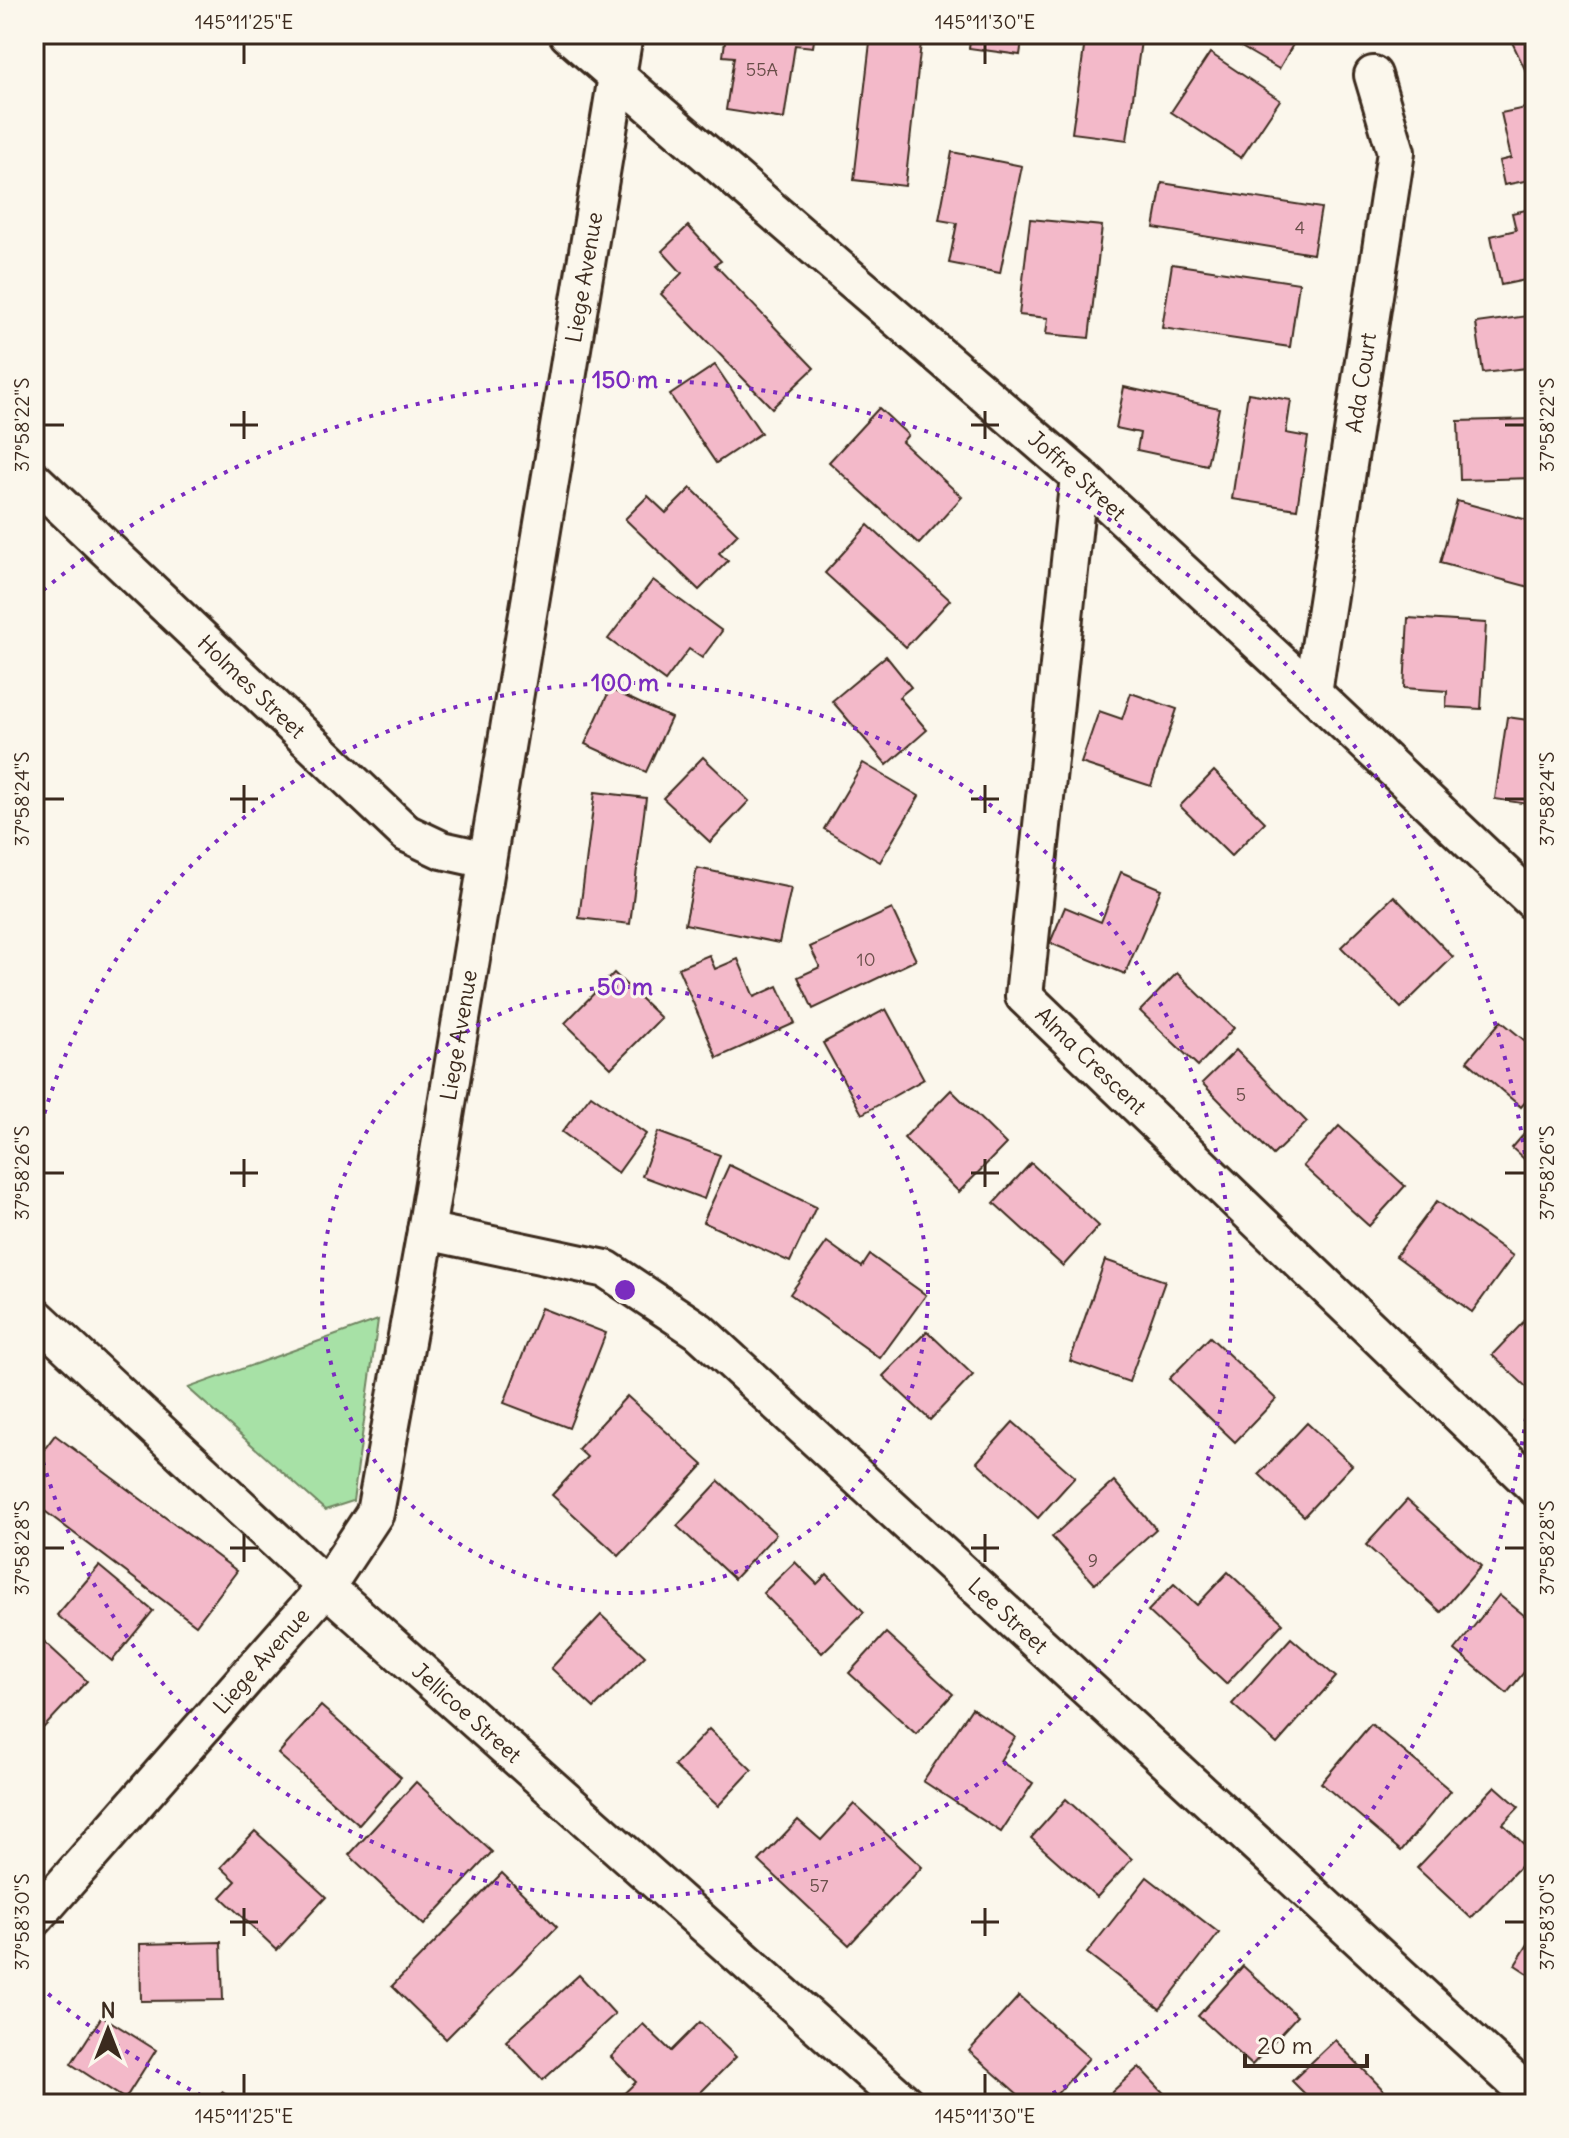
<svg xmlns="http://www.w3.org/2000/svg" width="1569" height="2138" viewBox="0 0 1569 2138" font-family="Delius,sans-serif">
	<rect width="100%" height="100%" fill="#fbf7ec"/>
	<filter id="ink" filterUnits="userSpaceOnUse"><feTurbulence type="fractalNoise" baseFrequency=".0125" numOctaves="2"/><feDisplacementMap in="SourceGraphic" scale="16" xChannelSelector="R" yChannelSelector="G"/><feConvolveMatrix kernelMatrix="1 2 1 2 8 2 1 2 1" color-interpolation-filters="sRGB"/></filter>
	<g filter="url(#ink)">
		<!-- green -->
		<path fill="#a7e1a6" stroke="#718662" stroke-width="2" d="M 378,1320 L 353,1501 L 325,1510 L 188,1388 Z"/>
		<!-- building -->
		<g fill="#f3b9c9" stroke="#3b2a1e" stroke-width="2">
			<path d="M 726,34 L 815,34 L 813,47 L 795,45 L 784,119 L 726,110 L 734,57 L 723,56 Z"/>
			<path d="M 871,34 L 922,34 L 905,186 L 854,180 Z"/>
			<path d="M 971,34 L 1023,34 L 1020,55 L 969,48 Z"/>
			<path d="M 1086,34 L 1142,34 L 1127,140 L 1072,133 Z"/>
			<path d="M 1219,34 L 1299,34 L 1279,69 Z"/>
			<path d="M 1513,34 L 1535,34 L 1535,85 L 1533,86 L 1509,36 Z"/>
			<path d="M 1210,53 L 1280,100 L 1241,158 L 1171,112 Z"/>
			<path d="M 1535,106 L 1535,179 L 1504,185 L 1499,161 L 1511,158 L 1501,113 Z"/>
			<path d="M 952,152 L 1022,166 L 1000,273 L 949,263 L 957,223 L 939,220 Z"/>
			<path d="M 1162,183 L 1321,208 L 1313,254 L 1154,228 Z"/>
			<path d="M 1535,208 L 1535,278 L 1501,285 L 1491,236 L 1516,230 L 1512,213 Z"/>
			<path d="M 1030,219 L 1102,226 L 1089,338 L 1046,334 L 1048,318 L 1019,315 Z"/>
			<path d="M 688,226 L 721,261 L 715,265 L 814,368 L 772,408 L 661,294 L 682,273 L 662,251 Z"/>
			<path d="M 1172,264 L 1299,283 L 1290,347 L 1162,328 Z"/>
			<path d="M 1535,315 L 1535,367 L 1483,373 L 1476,323 Z"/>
			<path d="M 715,365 L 761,433 L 716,463 L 670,395 Z"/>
			<path d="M 1124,387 L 1219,408 L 1207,465 L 1137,450 L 1140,433 L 1116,428 Z"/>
			<path d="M 1248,393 L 1291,400 L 1286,433 L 1308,437 L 1297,509 L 1232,499 Z"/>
			<path d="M 879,408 L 908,435 L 902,442 L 962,497 L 919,544 L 829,462 Z"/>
			<path d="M 1533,419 L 1535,478 L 1460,480 L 1458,421 Z"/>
			<path d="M 691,488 L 738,534 L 719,553 L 728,561 L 699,590 L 625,519 L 648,496 L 666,513 Z"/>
			<path d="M 1457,501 L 1535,522 L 1533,588 L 1440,563 Z"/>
			<path d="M 868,525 L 950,600 L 906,647 L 825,573 Z"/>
			<path d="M 653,580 L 722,631 L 702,658 L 689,649 L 665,681 L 608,639 Z"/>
			<path d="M 1408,618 L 1486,623 L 1481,709 L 1446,707 L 1447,691 L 1404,688 Z"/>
			<path d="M 886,656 L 911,687 L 899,697 L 927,730 L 887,765 L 832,701 Z"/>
			<path d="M 610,689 L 671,718 L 646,772 L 585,744 Z"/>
			<path d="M 1131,693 L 1177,709 L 1151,786 L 1081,763 L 1099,711 L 1122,719 Z"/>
			<path d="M 1507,717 L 1535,721 L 1535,805 L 1495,799 Z"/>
			<path d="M 703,757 L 749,801 L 710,842 L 663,798 Z"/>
			<path d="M 863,763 L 919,796 L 880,862 L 824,829 Z"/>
			<path d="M 1214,771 L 1265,822 L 1231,856 L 1180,806 Z"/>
			<path d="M 595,792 L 646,798 L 630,924 L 579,918 Z"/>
			<path d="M 697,868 L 791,888 L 779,943 L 685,924 Z"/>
			<path d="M 1121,872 L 1161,889 L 1125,974 L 1050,943 L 1065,907 L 1101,922 Z"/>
			<path d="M 1394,896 L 1453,957 L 1401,1008 L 1341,947 Z"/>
			<path d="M 892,909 L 916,960 L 813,1009 L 798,977 L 820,967 L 810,947 Z"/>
			<path d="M 709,955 L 715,969 L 738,959 L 754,997 L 778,986 L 795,1023 L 717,1058 L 678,968 Z"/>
			<path d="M 614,973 L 661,1018 L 611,1068 L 565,1023 Z"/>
			<path d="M 1177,973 L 1234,1028 L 1198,1066 L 1140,1011 Z"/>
			<path d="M 886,1009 L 924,1079 L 862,1114 L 823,1043 Z"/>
			<path d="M 1501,1021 L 1535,1049 L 1535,1091 L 1521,1107 L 1467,1061 Z"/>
			<path d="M 1236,1050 L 1307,1122 L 1273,1155 L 1202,1083 Z"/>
			<path d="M 951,1090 L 1006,1144 L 959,1192 L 904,1138 Z"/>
			<path d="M 591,1095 L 646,1134 L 618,1173 L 562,1132 Z"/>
			<path d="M 1339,1126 L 1405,1186 L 1369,1226 L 1303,1166 Z"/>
			<path d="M 658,1132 L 720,1155 L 704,1199 L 642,1176 Z"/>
			<path d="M 1525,1133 L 1535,1142 L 1535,1169 L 1512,1148 Z"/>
			<path d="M 1031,1163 L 1099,1226 L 1063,1266 L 994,1203 Z"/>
			<path d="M 729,1165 L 816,1207 L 790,1262 L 703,1222 Z"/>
			<path d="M 1437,1201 L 1513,1256 L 1472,1312 L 1396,1256 Z"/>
			<path d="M 827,1242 L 862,1267 L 870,1255 L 926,1295 L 880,1358 L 790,1294 Z"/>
			<path d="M 1105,1260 L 1165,1281 L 1129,1382 L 1070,1361 Z"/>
			<path d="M 541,1308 L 606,1333 L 569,1428 L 504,1403 Z"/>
			<path d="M 1529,1316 L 1535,1321 L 1535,1395 L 1492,1355 Z"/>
			<path d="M 927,1331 L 973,1375 L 930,1420 L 883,1376 Z"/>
			<path d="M 1210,1337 L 1276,1399 L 1235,1442 L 1169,1379 Z"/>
			<path d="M 627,1396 L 703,1465 L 619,1556 L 552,1495 L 587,1457 L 578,1449 Z"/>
			<path d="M 1013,1422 L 1075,1477 L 1038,1518 L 977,1462 Z"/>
			<path d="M 1307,1423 L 1352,1465 L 1304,1516 L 1259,1474 Z"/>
			<path d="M 55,1435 L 237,1571 L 196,1625 L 34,1503 L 34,1463 Z"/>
			<path d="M 719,1481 L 776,1534 L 734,1579 L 677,1526 Z"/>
			<path d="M 1114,1481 L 1156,1529 L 1095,1584 L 1052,1537 Z"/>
			<path d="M 1407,1500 L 1481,1566 L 1441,1612 L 1366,1545 Z"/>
			<path d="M 795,1562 L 817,1584 L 827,1574 L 864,1612 L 822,1653 L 763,1593 Z"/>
			<path d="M 99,1566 L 153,1611 L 112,1661 L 57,1615 Z"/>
			<path d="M 1228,1572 L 1283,1623 L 1226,1684 L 1148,1611 L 1174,1584 L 1197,1605 Z"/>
			<path d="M 1499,1595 L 1535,1624 L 1535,1659 L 1507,1693 L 1455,1650 Z"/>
			<path d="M 601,1615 L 645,1656 L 594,1708 L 551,1668 Z"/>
			<path d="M 886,1633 L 953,1694 L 916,1734 L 849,1673 Z"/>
			<path d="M 36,1634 L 87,1681 L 34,1738 L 34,1635 Z"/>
			<path d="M 1291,1638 L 1336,1677 L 1277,1744 L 1232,1704 Z"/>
			<path d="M 321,1706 L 401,1777 L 359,1825 L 278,1754 Z"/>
			<path d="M 972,1708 L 1015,1737 L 1000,1761 L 1033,1783 L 1001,1832 L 923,1781 Z"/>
			<path d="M 1371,1724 L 1451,1791 L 1401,1851 L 1321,1783 Z"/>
			<path d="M 709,1729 L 752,1770 L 718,1806 L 674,1766 Z"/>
			<path d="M 416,1782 L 492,1852 L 424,1925 L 349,1855 Z"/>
			<path d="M 1495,1786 L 1519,1807 L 1503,1824 L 1533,1853 L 1471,1918 L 1417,1868 Z"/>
			<path d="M 1066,1799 L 1132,1859 L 1097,1897 L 1031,1838 Z"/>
			<path d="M 854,1804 L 922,1867 L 849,1945 L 759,1861 L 798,1820 L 821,1840 Z"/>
			<path d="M 255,1831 L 326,1897 L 277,1950 L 221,1897 L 236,1881 L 221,1867 Z"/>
			<path d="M 502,1873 L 557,1927 L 446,2039 L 392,1986 Z"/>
			<path d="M 1147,1877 L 1219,1933 L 1160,2009 L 1087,1953 Z"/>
			<path d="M 1535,1933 L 1535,1978 L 1515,1965 Z"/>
			<path d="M 221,1942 L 223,2000 L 141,2001 L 140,1944 Z"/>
			<path d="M 1243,1966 L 1297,2016 L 1252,2065 L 1198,2016 Z"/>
			<path d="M 579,1975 L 615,2014 L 543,2080 L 506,2041 Z"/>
			<path d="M 1019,1996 L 1089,2058 L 1048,2104 L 1029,2104 L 969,2051 Z"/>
			<path d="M 102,2016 L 156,2050 L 125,2099 L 71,2064 Z"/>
			<path d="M 700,2022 L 736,2057 L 689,2104 L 613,2104 L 636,2082 L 611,2057 L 643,2024 L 671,2051 Z"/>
			<path d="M 1335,2040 L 1396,2103 L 1395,2104 L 1315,2104 L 1292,2081 Z"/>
			<path d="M 1139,2067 L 1174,2104 L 1099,2104 Z"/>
			<path d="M 222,2092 L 241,2104 L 214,2104 Z"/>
		</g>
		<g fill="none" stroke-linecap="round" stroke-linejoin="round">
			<!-- minor casing -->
			<g stroke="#3b2a1e" stroke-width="42">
				<g id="minor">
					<path id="s1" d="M 568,34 L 1079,476 L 1313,693 L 1535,903"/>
					<path id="s2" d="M 1079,476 L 1024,996 L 1535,1487"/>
					<path id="s3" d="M 34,480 L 406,833 L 442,850 L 487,860"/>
					<path id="s4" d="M 1313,693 L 1396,152 L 1373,75"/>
					<path id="s5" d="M 426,1231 L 606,1269 L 699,1331 L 1535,2100"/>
					<path id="s6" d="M 34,1315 L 326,1587 L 906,2104"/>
					<path id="s7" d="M 34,1919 L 326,1587 L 375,1513 L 426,1231 L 624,34"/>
				</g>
			</g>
			<!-- minor -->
			<use href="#minor" stroke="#fbf7ec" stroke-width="36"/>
		</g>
	</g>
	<!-- ticks -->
	<path fill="none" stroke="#3b2a1e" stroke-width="3" d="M 244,44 L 244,64M 985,44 L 985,64M 244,411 L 244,439M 985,411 L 985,439M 44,425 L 64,425M 230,425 L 258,425M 971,425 L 999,425M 1505,425 L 1525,425M 244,785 L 244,813M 985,785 L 985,813M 44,799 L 64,799M 230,799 L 258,799M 971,799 L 999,799M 1505,799 L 1525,799M 244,1159 L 244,1187M 985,1159 L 985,1187M 44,1173 L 64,1173M 230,1173 L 258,1173M 971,1173 L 999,1173M 1505,1173 L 1525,1173M 244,1534 L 244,1562M 985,1534 L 985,1562M 44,1548 L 64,1548M 230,1548 L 258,1548M 971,1548 L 999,1548M 1505,1548 L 1525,1548M 244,1908 L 244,1936M 985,1908 L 985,1936M 44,1922 L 64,1922M 230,1922 L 258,1922M 971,1922 L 999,1922M 1505,1922 L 1525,1922M 244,2074 L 244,2094M 985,2074 L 985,2094"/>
	<!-- distance rings -->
	<g fill="none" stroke="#7b2cbf" stroke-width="4" stroke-dasharray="4 8">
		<circle cx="625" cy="1290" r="303"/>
		<path d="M35 1148A607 607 0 1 1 35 1432"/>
		<path d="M1535 1298A910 910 0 0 1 1038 2101M212 2101A910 910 0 0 1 34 1982M34 598A910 910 0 0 1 1535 1282"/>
	</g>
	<g text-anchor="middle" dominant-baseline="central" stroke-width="6" stroke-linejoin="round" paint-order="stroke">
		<!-- number labels -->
		<g font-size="18" fill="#694e49">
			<text x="762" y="69">55A</text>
			<text x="1300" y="227">4</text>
			<text x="866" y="959">10</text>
			<text x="1241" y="1094">5</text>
			<text x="1093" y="1560">9</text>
			<text x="819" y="1885">57</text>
		</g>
		<!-- street labels -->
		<g font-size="22" fill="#3b2a1e" stroke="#fbf7ec">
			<text stroke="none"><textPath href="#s7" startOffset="1784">Liege Avenue</textPath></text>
			<text stroke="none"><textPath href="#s4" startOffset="314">Ada Court</textPath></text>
			<text stroke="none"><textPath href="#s1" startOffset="674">Joffre Street</textPath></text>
			<text stroke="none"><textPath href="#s3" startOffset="300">Holmes Street</textPath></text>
			<text stroke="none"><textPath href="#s7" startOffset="1016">Liege Avenue</textPath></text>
			<text stroke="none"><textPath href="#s2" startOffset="616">Alma Crescent</textPath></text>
			<text stroke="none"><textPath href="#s5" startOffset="716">Lee Street</textPath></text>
			<text stroke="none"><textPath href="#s7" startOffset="344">Liege Avenue</textPath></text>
			<text stroke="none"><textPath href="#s6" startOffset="588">Jellicoe Street</textPath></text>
		</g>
	</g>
	<circle cx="625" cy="1290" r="12" fill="#7b2cbf" stroke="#fbf7ec" stroke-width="4"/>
	<g font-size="24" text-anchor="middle" font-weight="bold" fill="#7b2cbf" stroke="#fbf7ec" stroke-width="6" stroke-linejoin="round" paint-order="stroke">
		<text x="625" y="388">150 m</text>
		<text x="625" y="691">100 m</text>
		<text x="625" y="995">50 m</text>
	</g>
	<!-- margin -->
	<rect width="1569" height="2138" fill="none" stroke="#fbf7ec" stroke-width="88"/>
	<!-- north arrow -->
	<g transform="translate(108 2030)" stroke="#fbf7ec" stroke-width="6" paint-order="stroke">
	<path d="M0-6L14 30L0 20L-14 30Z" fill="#3b2a1e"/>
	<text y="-12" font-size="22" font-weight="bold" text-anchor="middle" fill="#3b2a1e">N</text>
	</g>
	<!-- scale -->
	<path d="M1245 2054v12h122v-12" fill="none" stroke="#3b2a1e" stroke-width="4"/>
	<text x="1257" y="2054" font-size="24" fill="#3b2a1e" stroke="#fbf7ec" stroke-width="6" paint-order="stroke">20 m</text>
	<rect x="44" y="44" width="1481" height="2050" fill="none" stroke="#3b2a1e" stroke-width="3"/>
	<g font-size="20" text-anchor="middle" fill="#3b2a1e">
		<text x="244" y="29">145°11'25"E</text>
		<text x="985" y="29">145°11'30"E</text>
		<text transform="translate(22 425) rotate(-90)" y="7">37°58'22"S</text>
		<text transform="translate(1547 425) rotate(-90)" y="7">37°58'22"S</text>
		<text transform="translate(22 799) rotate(-90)" y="7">37°58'24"S</text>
		<text transform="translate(1547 799) rotate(-90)" y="7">37°58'24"S</text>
		<text transform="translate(22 1173) rotate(-90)" y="7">37°58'26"S</text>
		<text transform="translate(1547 1173) rotate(-90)" y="7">37°58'26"S</text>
		<text transform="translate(22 1548) rotate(-90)" y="7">37°58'28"S</text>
		<text transform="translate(1547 1548) rotate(-90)" y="7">37°58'28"S</text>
		<text transform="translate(22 1922) rotate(-90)" y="7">37°58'30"S</text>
		<text transform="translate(1547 1922) rotate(-90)" y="7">37°58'30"S</text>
		<text x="244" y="2123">145°11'25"E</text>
		<text x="985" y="2123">145°11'30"E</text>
	</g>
</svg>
